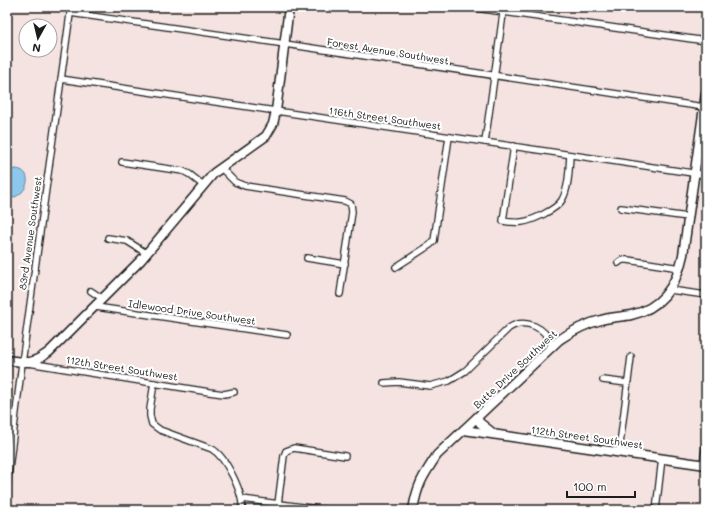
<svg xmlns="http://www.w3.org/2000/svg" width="713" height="517" viewBox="0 0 713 517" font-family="Mali,sans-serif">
	<rect width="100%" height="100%" fill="#f4e3e0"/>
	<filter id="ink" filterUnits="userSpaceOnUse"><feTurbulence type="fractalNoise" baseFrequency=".025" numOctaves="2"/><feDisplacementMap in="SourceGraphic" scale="8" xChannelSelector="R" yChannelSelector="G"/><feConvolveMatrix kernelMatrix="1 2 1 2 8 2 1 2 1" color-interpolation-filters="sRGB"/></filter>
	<g filter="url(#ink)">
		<!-- water -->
		<path fill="#8ec7ed" stroke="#608399" d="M 15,169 C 37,170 26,200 7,198 L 7,171 Z"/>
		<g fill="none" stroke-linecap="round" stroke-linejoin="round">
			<!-- street casing -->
			<g stroke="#1c1c1c" stroke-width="8">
				<g id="street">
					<path d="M 469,7 L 706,41"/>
					<path d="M 70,13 L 285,44 L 704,107"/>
					<path d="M 61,79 L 706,175"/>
					<path d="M 485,142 L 504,7"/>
					<path d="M 514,146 L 503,221 C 509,222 516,223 522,222 C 532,221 557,209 562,200 C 569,188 569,169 570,155"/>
					<path d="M 122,162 L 183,171 L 189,174 L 203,185"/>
					<path d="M 221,168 L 235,182 L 245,186 L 345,201 L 351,204 L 352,212 L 340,294"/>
					<path d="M 621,208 L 688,217"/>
					<path d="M 108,238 L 127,241 L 146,253"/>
					<path d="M 307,258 L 345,264"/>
					<path d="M 618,263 L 622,260 L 628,260 L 680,268"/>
					<path d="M 396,267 L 430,245 L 434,241 L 449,137"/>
					<path d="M 670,290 L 706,295"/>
					<path d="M 91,291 L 103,299"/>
					<path d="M 96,307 L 287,335"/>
					<path d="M 29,363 L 209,392 L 224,394 L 234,392"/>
					<path d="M 603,380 L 627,383"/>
					<path d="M 154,383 L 150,409 L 150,416 L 152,424 L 160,430 L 212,449 C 226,457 244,494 242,510"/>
					<path d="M 384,383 L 399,382 L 430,386 L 449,381 L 465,371 L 509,328 C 525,317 547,328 552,346"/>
					<path d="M 619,452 L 631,357"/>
					<path d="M 703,464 L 706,443"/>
					<path d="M 7,485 L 22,363 L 71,7"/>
					<path d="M 242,499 L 326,510"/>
					<path d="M 278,504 L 284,456 L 286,451 L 294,448 L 345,456"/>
					<path d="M 656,510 L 662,458"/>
				</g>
			</g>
			<!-- secondary casing -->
			<g stroke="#1c1c1c" stroke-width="11">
				<g id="secondary">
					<path d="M 7,360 C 28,363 31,365 49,352 L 141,260 L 214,173 L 266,136 L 273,124 L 276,111 L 289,7"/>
					<path d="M 477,418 L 480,423 L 494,434"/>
					<path d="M 464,430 L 706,465"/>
					<path d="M 413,510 C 417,485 423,476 437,455 L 559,340 C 572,331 585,324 601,320 C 611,317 621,317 631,315 C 663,308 677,284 683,255 L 706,93"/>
				</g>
			</g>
			<!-- street -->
			<use href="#street" stroke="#fff" stroke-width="5.5"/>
			<!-- secondary -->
			<use href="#secondary" stroke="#fff" stroke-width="8"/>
		</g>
	</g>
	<g text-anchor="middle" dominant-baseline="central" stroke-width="4" stroke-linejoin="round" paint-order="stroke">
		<!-- street labels -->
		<g font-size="10" fill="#1c1c1c" stroke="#fff">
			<text transform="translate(388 51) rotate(9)">Forest Avenue Southwest</text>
			<text transform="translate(385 118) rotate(8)">116th Street Southwest</text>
			<text transform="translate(30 233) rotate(-82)">83rd Avenue Southwest</text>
			<text transform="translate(192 312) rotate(8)">Idlewood Drive Southwest</text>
			<text transform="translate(122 368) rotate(9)">112th Street Southwest</text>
			<text transform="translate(515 369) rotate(-43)">Butte Drive Southwest</text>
			<text transform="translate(587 437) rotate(8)">112th Street Southwest</text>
		</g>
	</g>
	<!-- margin -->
	<rect width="713" height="517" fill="none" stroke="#fff" stroke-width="24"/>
	<rect x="12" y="12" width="689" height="493" fill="none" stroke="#1c1c1c" stroke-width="1.5" filter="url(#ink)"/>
	<!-- north arrow -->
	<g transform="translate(38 38) rotate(188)"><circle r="19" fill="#ffffff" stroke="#a4a4a4"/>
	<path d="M0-3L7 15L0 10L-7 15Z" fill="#1c1c1c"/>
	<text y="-6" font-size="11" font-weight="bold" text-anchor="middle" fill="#1c1c1c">N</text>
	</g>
	<!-- scale -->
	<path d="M567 491v6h68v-6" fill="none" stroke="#1c1c1c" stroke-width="2"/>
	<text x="573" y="491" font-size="12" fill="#1c1c1c" stroke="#ffffff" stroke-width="3" paint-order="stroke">100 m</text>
</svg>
